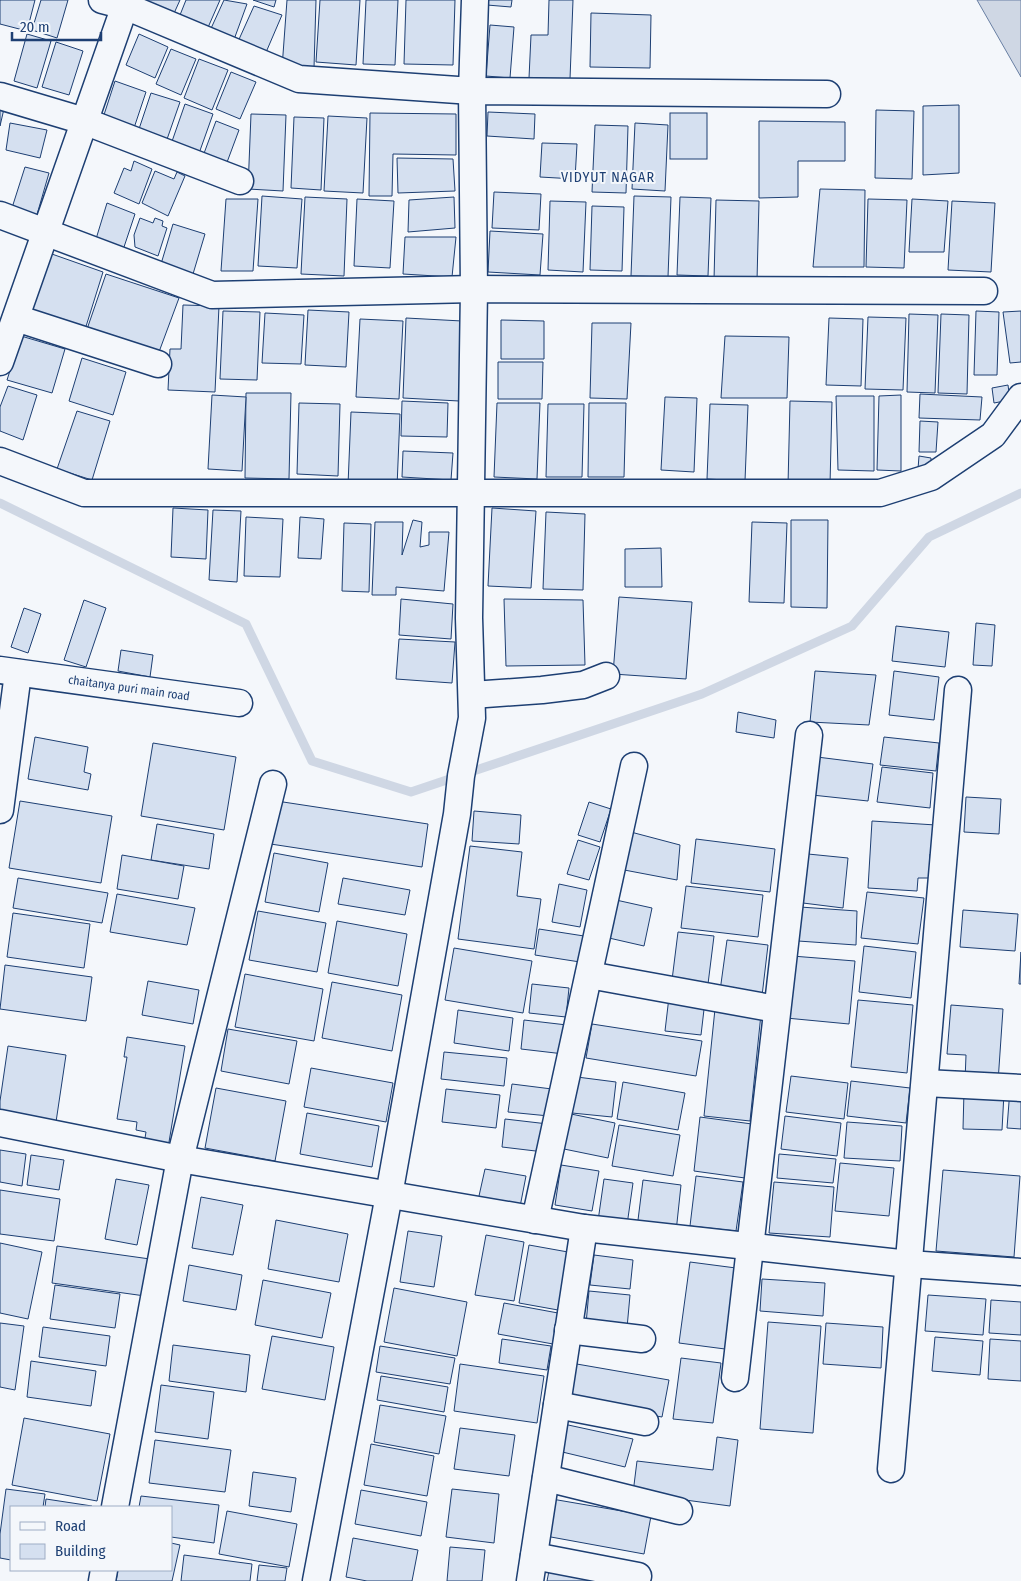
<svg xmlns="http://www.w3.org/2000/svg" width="1021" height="1581" viewBox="0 0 1021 1581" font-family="'Fira Sans Condensed',sans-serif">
	<rect width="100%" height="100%" fill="#f4f7fb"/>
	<!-- water -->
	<path fill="#cfd7e4" stroke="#687fa3" d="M 977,0 L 1021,0 L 1021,77 Z"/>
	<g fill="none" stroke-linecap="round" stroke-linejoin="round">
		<!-- stream -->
		<path stroke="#cfd7e4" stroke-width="9" d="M 0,503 L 246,624 L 312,761 L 411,792 L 702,694 L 852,626 L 929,537 L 1021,493"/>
	</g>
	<!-- building -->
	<g fill="#d5e0f0" stroke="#1d3f73">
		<path d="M 0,0 L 35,0 L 27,31 L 0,24 Z"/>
		<path d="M 41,0 L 68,0 L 57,38 L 32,30 Z"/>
		<path d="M 146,0 L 180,0 L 171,20 L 143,8 Z"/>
		<path d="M 186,0 L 220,0 L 206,32 L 178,20 Z"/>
		<path d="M 224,0 L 247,4 L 232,45 L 208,35 Z"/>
		<path d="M 253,0 L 276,0 L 274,7 Z"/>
		<path d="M 287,0 L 316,0 L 314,68 L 282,68 Z"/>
		<path d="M 320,0 L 360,0 L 356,65 L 316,62 Z"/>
		<path d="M 366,0 L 398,0 L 395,65 L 363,64 Z"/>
		<path d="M 406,0 L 455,0 L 453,65 L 404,64 Z"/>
		<path d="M 488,0 L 512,0 L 511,7 L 487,5 Z"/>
		<path d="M 549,0 L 573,0 L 570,79 L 529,78 L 531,35 L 548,35 Z"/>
		<path d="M 254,6 L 282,15 L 264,57 L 236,46 Z"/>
		<path d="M 591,13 L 651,15 L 650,68 L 590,67 Z"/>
		<path d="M 490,25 L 514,27 L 510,78 L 486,76 Z"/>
		<path d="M 27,34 L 51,41 L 37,88 L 14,81 Z"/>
		<path d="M 139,34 L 168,47 L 155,78 L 126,65 Z"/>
		<path d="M 56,42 L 83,51 L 69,95 L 42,87 Z"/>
		<path d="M 171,49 L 196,59 L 181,95 L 156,84 Z"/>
		<path d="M 199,59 L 228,70 L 212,110 L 184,98 Z"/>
		<path d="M 231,72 L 256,82 L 240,119 L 216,109 Z"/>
		<path d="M 115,81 L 146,92 L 132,134 L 101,124 Z"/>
		<path d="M 151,93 L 180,102 L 165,145 L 137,135 Z"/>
		<path d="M 0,99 L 6,100 L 0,126 Z"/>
		<path d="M 185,104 L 213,114 L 197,159 L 169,150 Z"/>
		<path d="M 959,105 L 959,173 L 923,175 L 923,106 Z"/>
		<path d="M 876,110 L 914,111 L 912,179 L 875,178 Z"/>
		<path d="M 488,112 L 535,114 L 534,139 L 487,136 Z"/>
		<path d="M 370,113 L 456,114 L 456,155 L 393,154 L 392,196 L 369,196 Z"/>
		<rect x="670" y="113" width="37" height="46"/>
		<path d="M 251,114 L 286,115 L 283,191 L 248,189 Z"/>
		<path d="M 328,116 L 367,118 L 363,193 L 324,191 Z"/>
		<path d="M 294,117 L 324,118 L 321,190 L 291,188 Z"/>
		<path d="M 216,121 L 239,130 L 226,165 L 203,156 Z"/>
		<path d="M 759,121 L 845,122 L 845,161 L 798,161 L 798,197 L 759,198 Z"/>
		<path d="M 10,123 L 47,130 L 40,158 L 6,150 Z"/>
		<path d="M 635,123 L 668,125 L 665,191 L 632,189 Z"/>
		<path d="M 595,125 L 628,126 L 626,193 L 592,192 Z"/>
		<path d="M 542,143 L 577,144 L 575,179 L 540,177 Z"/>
		<path d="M 397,158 L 453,159 L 455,191 L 398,193 Z"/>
		<path d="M 134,161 L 152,169 L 139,204 L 114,193 L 124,168 L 131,171 Z"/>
		<path d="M 25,167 L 49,173 L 36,218 L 11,211 Z"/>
		<path d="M 155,171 L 174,179 L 177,172 L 185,176 L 168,216 L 142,203 Z"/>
		<path d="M 820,189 L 865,190 L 864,267 L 813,267 Z"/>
		<path d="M 494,192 L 541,194 L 539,230 L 492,228 Z"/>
		<path d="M 262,196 L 302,199 L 297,268 L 258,266 Z"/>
		<path d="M 634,196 L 671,197 L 668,277 L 631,276 Z"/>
		<path d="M 305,197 L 347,199 L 344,276 L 301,274 Z"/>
		<path d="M 454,197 L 455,228 L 408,232 L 409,200 Z"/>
		<path d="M 680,197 L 711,198 L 708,276 L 677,275 Z"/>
		<path d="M 226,199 L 258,199 L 253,271 L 221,271 Z"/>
		<path d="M 357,199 L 394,201 L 390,268 L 354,266 Z"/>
		<path d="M 868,199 L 907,200 L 904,268 L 866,267 Z"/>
		<path d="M 912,199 L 948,201 L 944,252 L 909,252 Z"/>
		<path d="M 716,200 L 759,201 L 757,281 L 714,280 Z"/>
		<path d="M 550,201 L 586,202 L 583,272 L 548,270 Z"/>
		<path d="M 952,201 L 995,203 L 991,272 L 948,270 Z"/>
		<path d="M 107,203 L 135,214 L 122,253 L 96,239 Z"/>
		<path d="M 592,206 L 624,207 L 622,271 L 590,270 Z"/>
		<path d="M 140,218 L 153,223 L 155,218 L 163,221 L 162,226 L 167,228 L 158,256 L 135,247 L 134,235 Z"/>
		<path d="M 173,224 L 205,234 L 193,274 L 161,264 Z"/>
		<path d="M 490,231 L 543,234 L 540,275 L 488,272 Z"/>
		<path d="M 405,237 L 456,237 L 452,277 L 403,274 Z"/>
		<path d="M 49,253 L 103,272 L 83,336 L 28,317 Z"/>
		<path d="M 106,274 L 179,298 L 156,360 L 85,335 Z"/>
		<path d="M 183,305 L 219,306 L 215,392 L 168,390 L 170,349 L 181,349 Z"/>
		<path d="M 308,310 L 349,312 L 346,367 L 305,365 Z"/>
		<path d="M 223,311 L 260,312 L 257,380 L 220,379 Z"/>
		<path d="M 976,311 L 999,312 L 997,375 L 974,375 Z"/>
		<path d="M 1021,311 L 1021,362 L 1010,363 L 1003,312 Z"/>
		<path d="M 265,313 L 304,315 L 301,364 L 262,363 Z"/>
		<path d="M 909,314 L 938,315 L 935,393 L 907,392 Z"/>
		<path d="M 941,314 L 969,315 L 967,394 L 938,393 Z"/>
		<path d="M 868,317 L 906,318 L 903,390 L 865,389 Z"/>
		<path d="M 406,318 L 462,321 L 459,401 L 403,398 Z"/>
		<path d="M 829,318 L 863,319 L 861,386 L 826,385 Z"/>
		<path d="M 360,319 L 403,321 L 399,399 L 356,397 Z"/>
		<path d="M 501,320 L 544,321 L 544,359 L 501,359 Z"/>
		<path d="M 592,323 L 631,323 L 627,399 L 590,398 Z"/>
		<path d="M 21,336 L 65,349 L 52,393 L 7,380 Z"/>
		<path d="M 725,336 L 789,337 L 787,398 L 721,398 Z"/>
		<path d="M 82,358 L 126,372 L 113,415 L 69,401 Z"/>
		<path d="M 498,362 L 543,362 L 542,399 L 498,399 Z"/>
		<path d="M 1008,385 L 1010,400 L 994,403 L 992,388 Z"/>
		<path d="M 8,386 L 37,395 L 23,440 L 0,431 L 0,407 Z"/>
		<path d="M 246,393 L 291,393 L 289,479 L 245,478 Z"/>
		<path d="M 920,394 L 982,397 L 980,420 L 919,418 Z"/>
		<path d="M 212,395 L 246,397 L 242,471 L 208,469 Z"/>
		<path d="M 901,395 L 901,471 L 877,470 L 879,396 Z"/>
		<path d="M 836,396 L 874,396 L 874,471 L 838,470 Z"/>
		<path d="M 665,397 L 697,398 L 694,472 L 661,470 Z"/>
		<path d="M 402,401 L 448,403 L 447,437 L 401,436 Z"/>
		<path d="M 790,401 L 832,402 L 830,485 L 788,485 Z"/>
		<path d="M 299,403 L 340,404 L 338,476 L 297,474 Z"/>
		<path d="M 497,403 L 540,403 L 537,479 L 494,477 Z"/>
		<path d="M 589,403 L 626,403 L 624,477 L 588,477 Z"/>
		<path d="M 548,404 L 584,404 L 582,477 L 546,477 Z"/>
		<path d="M 710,404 L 748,405 L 745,481 L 707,479 Z"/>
		<path d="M 77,411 L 110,421 L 92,480 L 57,469 Z"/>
		<path d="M 351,412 L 400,414 L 397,487 L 348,485 Z"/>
		<path d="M 920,421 L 938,422 L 936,452 L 919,452 Z"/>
		<path d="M 403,451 L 453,453 L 451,480 L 402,477 Z"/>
		<path d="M 919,456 L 931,458 L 931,470 L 918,469 Z"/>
		<path d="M 173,508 L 208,510 L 206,559 L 171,557 Z"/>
		<path d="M 492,508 L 536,511 L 531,588 L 488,586 Z"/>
		<path d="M 213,510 L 241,511 L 237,582 L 209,580 Z"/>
		<path d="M 546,512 L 585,514 L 583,590 L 543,589 Z"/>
		<path d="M 246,517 L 283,519 L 280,577 L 244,576 Z"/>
		<path d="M 300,517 L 324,519 L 321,559 L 298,558 Z"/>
		<path d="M 413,520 L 422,522 L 420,547 L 429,545 L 429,532 L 449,532 L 444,591 L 396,587 L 396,595 L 372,595 L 375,522 L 403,522 L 402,555 Z"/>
		<path d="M 791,520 L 828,520 L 827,608 L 791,607 Z"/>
		<path d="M 752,522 L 787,523 L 784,603 L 749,602 Z"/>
		<path d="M 344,523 L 371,524 L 369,592 L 342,591 Z"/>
		<path d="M 661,548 L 662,587 L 625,587 L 625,549 Z"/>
		<path d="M 619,597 L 692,602 L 686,679 L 613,674 Z"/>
		<path d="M 401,599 L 453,604 L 451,639 L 399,635 Z"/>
		<path d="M 504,599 L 583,600 L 585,665 L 506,666 Z"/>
		<path d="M 84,600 L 106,608 L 86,667 L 64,660 Z"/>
		<path d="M 24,608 L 41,614 L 28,653 L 11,647 Z"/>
		<path d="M 976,623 L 995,625 L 992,666 L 973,665 Z"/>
		<path d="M 896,626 L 949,632 L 945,667 L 892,661 Z"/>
		<path d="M 399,639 L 455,642 L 452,683 L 396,679 Z"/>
		<path d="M 121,650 L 153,655 L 150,677 L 118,671 Z"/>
		<path d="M 815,671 L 876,675 L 869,725 L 810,722 Z"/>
		<path d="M 894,671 L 939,677 L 934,720 L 889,715 Z"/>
		<path d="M 738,712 L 776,720 L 774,738 L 736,732 Z"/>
		<path d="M 35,737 L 88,747 L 84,772 L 91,774 L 88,790 L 28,779 Z"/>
		<path d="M 884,737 L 939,743 L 936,771 L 880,765 Z"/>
		<path d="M 153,743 L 236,757 L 224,830 L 141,816 Z"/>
		<path d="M 817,757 L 873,764 L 868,801 L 812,795 Z"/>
		<path d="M 882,767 L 933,773 L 930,808 L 877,802 Z"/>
		<path d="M 966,797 L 1001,799 L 999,834 L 964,832 Z"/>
		<path d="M 270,800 L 428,824 L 422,867 L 264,843 Z"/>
		<path d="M 20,801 L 112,816 L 101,883 L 9,868 Z"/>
		<path d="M 589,802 L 611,809 L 600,842 L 578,835 Z"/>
		<path d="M 474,811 L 521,815 L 519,844 L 472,841 Z"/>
		<path d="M 872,821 L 936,825 L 934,854 L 930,854 L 929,878 L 918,878 L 917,891 L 868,888 Z"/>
		<path d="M 157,824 L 214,834 L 209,869 L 151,860 Z"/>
		<path d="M 627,831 L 680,845 L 677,880 L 619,869 Z"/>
		<path d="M 696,839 L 775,849 L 770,892 L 691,883 Z"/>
		<path d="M 578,840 L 600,847 L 589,880 L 567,874 Z"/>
		<path d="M 470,846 L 522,852 L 517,896 L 541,899 L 534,949 L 458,939 Z"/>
		<path d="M 274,853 L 328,863 L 319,912 L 265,902 Z"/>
		<path d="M 808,854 L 848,858 L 843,908 L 803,903 Z"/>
		<path d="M 122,855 L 184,866 L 178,899 L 117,889 Z"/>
		<path d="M 18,878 L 108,893 L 102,923 L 13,908 Z"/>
		<path d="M 343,878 L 410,890 L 405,915 L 338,904 Z"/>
		<path d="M 559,884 L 587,890 L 580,927 L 552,922 Z"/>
		<path d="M 686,886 L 763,895 L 758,937 L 681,928 Z"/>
		<path d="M 867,892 L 924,898 L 918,944 L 861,938 Z"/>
		<path d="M 117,894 L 195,908 L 187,945 L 110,932 Z"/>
		<path d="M 616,900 L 652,908 L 644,946 L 609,938 Z"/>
		<path d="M 800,907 L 857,911 L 856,945 L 798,941 Z"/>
		<path d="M 963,910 L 1018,914 L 1015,951 L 960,947 Z"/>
		<path d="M 258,911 L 326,923 L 317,972 L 249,960 Z"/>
		<path d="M 13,913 L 90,924 L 84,968 L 7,957 Z"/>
		<path d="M 337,921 L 407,934 L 398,986 L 328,973 Z"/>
		<path d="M 539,929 L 584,936 L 580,962 L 535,955 Z"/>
		<path d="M 678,932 L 714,936 L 707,992 L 671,988 Z"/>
		<path d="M 727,940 L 768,945 L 762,996 L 720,991 Z"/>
		<path d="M 864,946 L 916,952 L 911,998 L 859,992 Z"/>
		<path d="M 454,948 L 532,961 L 523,1013 L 445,1000 Z"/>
		<path d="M 1021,952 L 1021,984 L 1019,984 Z"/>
		<path d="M 792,956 L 855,961 L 849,1024 L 786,1018 Z"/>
		<path d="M 5,965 L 92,977 L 86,1021 L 0,1009 Z"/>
		<path d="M 245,974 L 323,989 L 314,1041 L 235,1027 Z"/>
		<path d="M 148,981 L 199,990 L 193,1024 L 142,1015 Z"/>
		<path d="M 332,982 L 402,995 L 392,1051 L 322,1038 Z"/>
		<path d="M 532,984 L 569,988 L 566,1017 L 529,1013 Z"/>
		<path d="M 669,997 L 705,1001 L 701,1035 L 665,1031 Z"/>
		<path d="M 858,1000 L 913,1005 L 907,1073 L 851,1067 Z"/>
		<path d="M 951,1005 L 1003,1009 L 998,1082 L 965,1081 L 966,1055 L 947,1054 Z"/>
		<path d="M 715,1009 L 761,1014 L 750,1121 L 704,1116 Z"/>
		<path d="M 458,1010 L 513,1018 L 509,1051 L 454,1043 Z"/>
		<path d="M 524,1020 L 567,1025 L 564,1054 L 521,1049 Z"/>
		<path d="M 592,1024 L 702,1041 L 696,1076 L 586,1058 Z"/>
		<path d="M 228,1029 L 297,1041 L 289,1084 L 221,1071 Z"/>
		<path d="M 127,1037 L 185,1046 L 168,1148 L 144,1144 L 146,1132 L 136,1130 L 137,1122 L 117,1119 L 127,1057 L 124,1057 Z"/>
		<path d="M 8,1046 L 66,1055 L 56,1122 L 0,1114 L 0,1101 Z"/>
		<path d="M 444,1052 L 507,1058 L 504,1086 L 441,1079 Z"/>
		<path d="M 311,1068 L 393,1083 L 386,1122 L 304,1107 Z"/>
		<path d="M 791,1076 L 848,1083 L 844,1119 L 786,1112 Z"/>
		<path d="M 577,1077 L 616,1082 L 612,1117 L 572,1113 Z"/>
		<path d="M 851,1081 L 910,1088 L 906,1123 L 847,1116 Z"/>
		<path d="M 623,1082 L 685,1093 L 678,1130 L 617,1119 Z"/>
		<path d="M 512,1084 L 552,1089 L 549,1116 L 508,1112 Z"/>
		<path d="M 216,1088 L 286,1101 L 275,1161 L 205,1148 Z"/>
		<path d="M 446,1089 L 500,1095 L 496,1128 L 442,1122 Z"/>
		<path d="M 1010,1089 L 1021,1091 L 1021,1129 L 1007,1128 Z"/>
		<path d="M 964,1091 L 1004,1093 L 1002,1130 L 963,1129 Z"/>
		<path d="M 307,1113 L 379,1126 L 372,1167 L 300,1154 Z"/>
		<path d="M 571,1114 L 615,1123 L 608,1158 L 564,1149 Z"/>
		<path d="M 785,1116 L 841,1123 L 837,1156 L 781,1149 Z"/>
		<path d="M 700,1117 L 752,1124 L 745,1178 L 694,1171 Z"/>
		<path d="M 505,1119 L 548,1124 L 544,1152 L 502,1147 Z"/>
		<path d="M 847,1122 L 902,1126 L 900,1161 L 844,1158 Z"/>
		<path d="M 619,1125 L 680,1135 L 673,1176 L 612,1166 Z"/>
		<path d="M 0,1150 L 26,1154 L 22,1186 L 0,1182 Z"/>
		<path d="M 779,1154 L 836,1159 L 833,1183 L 777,1178 Z"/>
		<path d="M 31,1155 L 64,1160 L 59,1190 L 27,1185 Z"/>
		<path d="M 840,1163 L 894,1168 L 889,1216 L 835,1211 Z"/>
		<path d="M 561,1165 L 599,1171 L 592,1211 L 555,1205 Z"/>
		<path d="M 485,1169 L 526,1176 L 519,1212 L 477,1205 Z"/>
		<path d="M 943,1170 L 1020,1176 L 1014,1257 L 936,1251 Z"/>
		<path d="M 696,1176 L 743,1182 L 736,1231 L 690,1226 Z"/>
		<path d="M 116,1179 L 149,1185 L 137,1245 L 105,1239 Z"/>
		<path d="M 604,1179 L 633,1183 L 627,1225 L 598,1221 Z"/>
		<path d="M 643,1180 L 681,1185 L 676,1232 L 637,1228 Z"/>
		<path d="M 774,1182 L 834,1187 L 830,1237 L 769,1233 Z"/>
		<path d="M 0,1190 L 60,1199 L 54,1241 L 0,1234 Z"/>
		<path d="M 201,1197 L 243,1205 L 233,1255 L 192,1248 Z"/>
		<path d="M 276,1220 L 348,1234 L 339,1282 L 268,1269 Z"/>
		<path d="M 408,1231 L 442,1236 L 434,1287 L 400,1282 Z"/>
		<path d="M 486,1235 L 524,1242 L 514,1301 L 475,1295 Z"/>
		<path d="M 0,1243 L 42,1252 L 28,1319 L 0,1313 Z"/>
		<path d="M 529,1245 L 568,1252 L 558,1310 L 519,1303 Z"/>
		<path d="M 57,1246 L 150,1259 L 145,1296 L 52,1283 Z"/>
		<path d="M 594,1255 L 633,1260 L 630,1289 L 590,1285 Z"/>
		<path d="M 690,1262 L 736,1268 L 725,1349 L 679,1343 Z"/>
		<path d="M 189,1265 L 242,1275 L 236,1310 L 183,1301 Z"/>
		<path d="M 762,1279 L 825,1283 L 823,1316 L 760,1311 Z"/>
		<path d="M 263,1280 L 331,1293 L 322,1338 L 255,1325 Z"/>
		<path d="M 55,1285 L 120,1294 L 115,1328 L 50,1319 Z"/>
		<path d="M 394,1288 L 467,1302 L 457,1356 L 384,1342 Z"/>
		<path d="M 589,1291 L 630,1295 L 627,1328 L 586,1324 Z"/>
		<path d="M 928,1295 L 986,1299 L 983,1335 L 925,1331 Z"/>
		<path d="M 991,1300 L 1021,1302 L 1021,1335 L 989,1333 Z"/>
		<path d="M 504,1303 L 558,1313 L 553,1344 L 498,1334 Z"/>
		<path d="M 768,1322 L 821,1326 L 813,1433 L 760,1429 Z"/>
		<path d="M 0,1323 L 24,1326 L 15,1390 L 0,1387 Z"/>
		<path d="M 826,1323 L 883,1327 L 881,1368 L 823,1364 Z"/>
		<path d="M 43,1327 L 110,1336 L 106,1366 L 39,1357 Z"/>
		<path d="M 272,1336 L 334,1347 L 325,1400 L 262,1389 Z"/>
		<path d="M 935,1337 L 983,1341 L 980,1375 L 932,1371 Z"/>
		<path d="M 502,1339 L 551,1346 L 547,1370 L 499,1363 Z"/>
		<path d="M 990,1339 L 1021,1341 L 1021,1381 L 988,1379 Z"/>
		<path d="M 173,1345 L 250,1355 L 246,1392 L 169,1381 Z"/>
		<path d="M 380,1346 L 455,1358 L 450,1384 L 376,1372 Z"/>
		<path d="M 681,1358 L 721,1363 L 713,1423 L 673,1419 Z"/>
		<path d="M 31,1361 L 96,1371 L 91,1406 L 27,1397 Z"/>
		<path d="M 571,1363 L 669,1380 L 662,1417 L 565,1400 Z"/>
		<path d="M 460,1364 L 544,1376 L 537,1423 L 454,1411 Z"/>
		<path d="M 381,1376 L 448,1387 L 444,1412 L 377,1400 Z"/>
		<path d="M 161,1385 L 214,1392 L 208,1439 L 155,1432 Z"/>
		<path d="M 380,1405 L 446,1416 L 439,1454 L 374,1442 Z"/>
		<path d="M 24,1418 L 110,1434 L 97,1501 L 12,1485 Z"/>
		<path d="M 559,1423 L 633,1439 L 625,1467 L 554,1450 Z"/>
		<path d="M 460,1428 L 515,1435 L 509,1476 L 454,1469 Z"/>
		<path d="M 717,1437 L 738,1440 L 730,1506 L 633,1493 L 637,1461 L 713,1470 Z"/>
		<path d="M 155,1440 L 231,1450 L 225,1492 L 149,1483 Z"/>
		<path d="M 371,1444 L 434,1456 L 427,1496 L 364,1485 Z"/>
		<path d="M 253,1472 L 296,1478 L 291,1512 L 249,1506 Z"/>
		<path d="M 6,1489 L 45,1494 L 43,1507 L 11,1507 L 11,1560 L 0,1558 L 0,1534 Z"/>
		<path d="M 452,1489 L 499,1494 L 494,1543 L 446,1537 Z"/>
		<path d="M 361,1490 L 427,1502 L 421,1536 L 355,1524 Z"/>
		<path d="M 141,1496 L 219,1505 L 214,1543 L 171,1537 L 171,1507 L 139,1507 Z"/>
		<path d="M 546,1498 L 651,1516 L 644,1554 L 540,1535 Z"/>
		<path d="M 46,1499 L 92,1506 L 92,1507 L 45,1507 Z"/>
		<path d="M 227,1511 L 297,1524 L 289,1567 L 219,1554 Z"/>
		<path d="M 353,1538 L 418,1550 L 412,1581 L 367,1581 L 346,1577 Z"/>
		<path d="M 171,1543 L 180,1545 L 172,1581 L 116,1581 L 118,1570 L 171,1570 Z"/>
		<path d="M 450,1547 L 485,1550 L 482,1581 L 447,1581 Z"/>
		<path d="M 184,1555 L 252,1564 L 250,1581 L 181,1581 Z"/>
		<path d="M 259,1565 L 287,1568 L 285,1581 L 257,1581 Z"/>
		<path d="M 549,1571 L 602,1581 L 547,1581 Z"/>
	</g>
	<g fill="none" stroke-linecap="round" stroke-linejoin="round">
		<!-- minor casing -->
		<g stroke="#1d3f73" stroke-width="29">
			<g id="minor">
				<path d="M 102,0 L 125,6 L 299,79 L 472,91 L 475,0"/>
				<path d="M 0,96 L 84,121 L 240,181"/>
				<path d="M 0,215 L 212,295 L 474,289 L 984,291"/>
				<path d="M 16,318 L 158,364"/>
				<path d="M 0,362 L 127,0"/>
				<path d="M 0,461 L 84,493 L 880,493 L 931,477 L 993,435 L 1021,397"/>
				<path d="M 0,670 L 239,703"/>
				<path d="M 472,695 L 542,690 L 583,685 L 606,676"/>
				<path d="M 0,810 L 18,673"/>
				<path d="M 589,975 L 776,1009"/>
				<path d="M 925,1083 L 1021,1088"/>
				<path d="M 0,1123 L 180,1159 L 584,1228 L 909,1264 L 1021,1272"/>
				<path d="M 535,1220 L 634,766"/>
				<path d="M 568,1330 L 642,1339"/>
				<path d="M 735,1378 L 809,735"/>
				<path d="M 557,1405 L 645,1422"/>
				<path d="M 891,1469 L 958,690"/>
				<path d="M 546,1478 L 679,1511"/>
				<path d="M 115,1507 L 180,1159 L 273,784"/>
				<path d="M 534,1556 L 638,1576"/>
				<path d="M 102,1581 L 104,1570"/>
				<path d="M 316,1581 L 389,1195 L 457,814 L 461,776 L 472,718 L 469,618 L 474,289 L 472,91 L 827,94"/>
				<path d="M 530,1581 L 584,1228"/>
			</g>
		</g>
		<!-- minor -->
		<use href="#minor" stroke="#f4f7fb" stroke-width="26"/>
	</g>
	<g text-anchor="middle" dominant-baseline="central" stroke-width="4" stroke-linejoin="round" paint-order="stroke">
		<!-- street labels -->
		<g font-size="12" fill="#1d3f73" stroke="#f4f7fb">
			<text transform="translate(129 688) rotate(8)">chaitanya puri main road</text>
		</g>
		<!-- neighbourhood labels -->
		<g font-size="14" letter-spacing="1" fill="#1d3f73" stroke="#f4f7fb">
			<text x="608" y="177">VIDYUT NAGAR</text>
		</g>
	</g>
	<!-- legend -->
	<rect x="10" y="1506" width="162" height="65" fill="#f4f7fb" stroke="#9eadc5"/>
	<rect x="20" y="1522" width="25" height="8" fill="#f4f7fb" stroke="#9eadc5"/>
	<text x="55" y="1531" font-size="15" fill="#1d3f73">Road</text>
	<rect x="20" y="1544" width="25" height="15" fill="#d5e0f0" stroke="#9eadc5"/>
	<text x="55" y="1556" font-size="15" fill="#1d3f73">Building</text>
	<!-- scale -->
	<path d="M12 32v8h89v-8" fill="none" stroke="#1d3f73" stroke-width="2.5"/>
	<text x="20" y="32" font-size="15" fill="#1d3f73" stroke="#f4f7fb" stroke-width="4" paint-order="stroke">20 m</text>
</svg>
